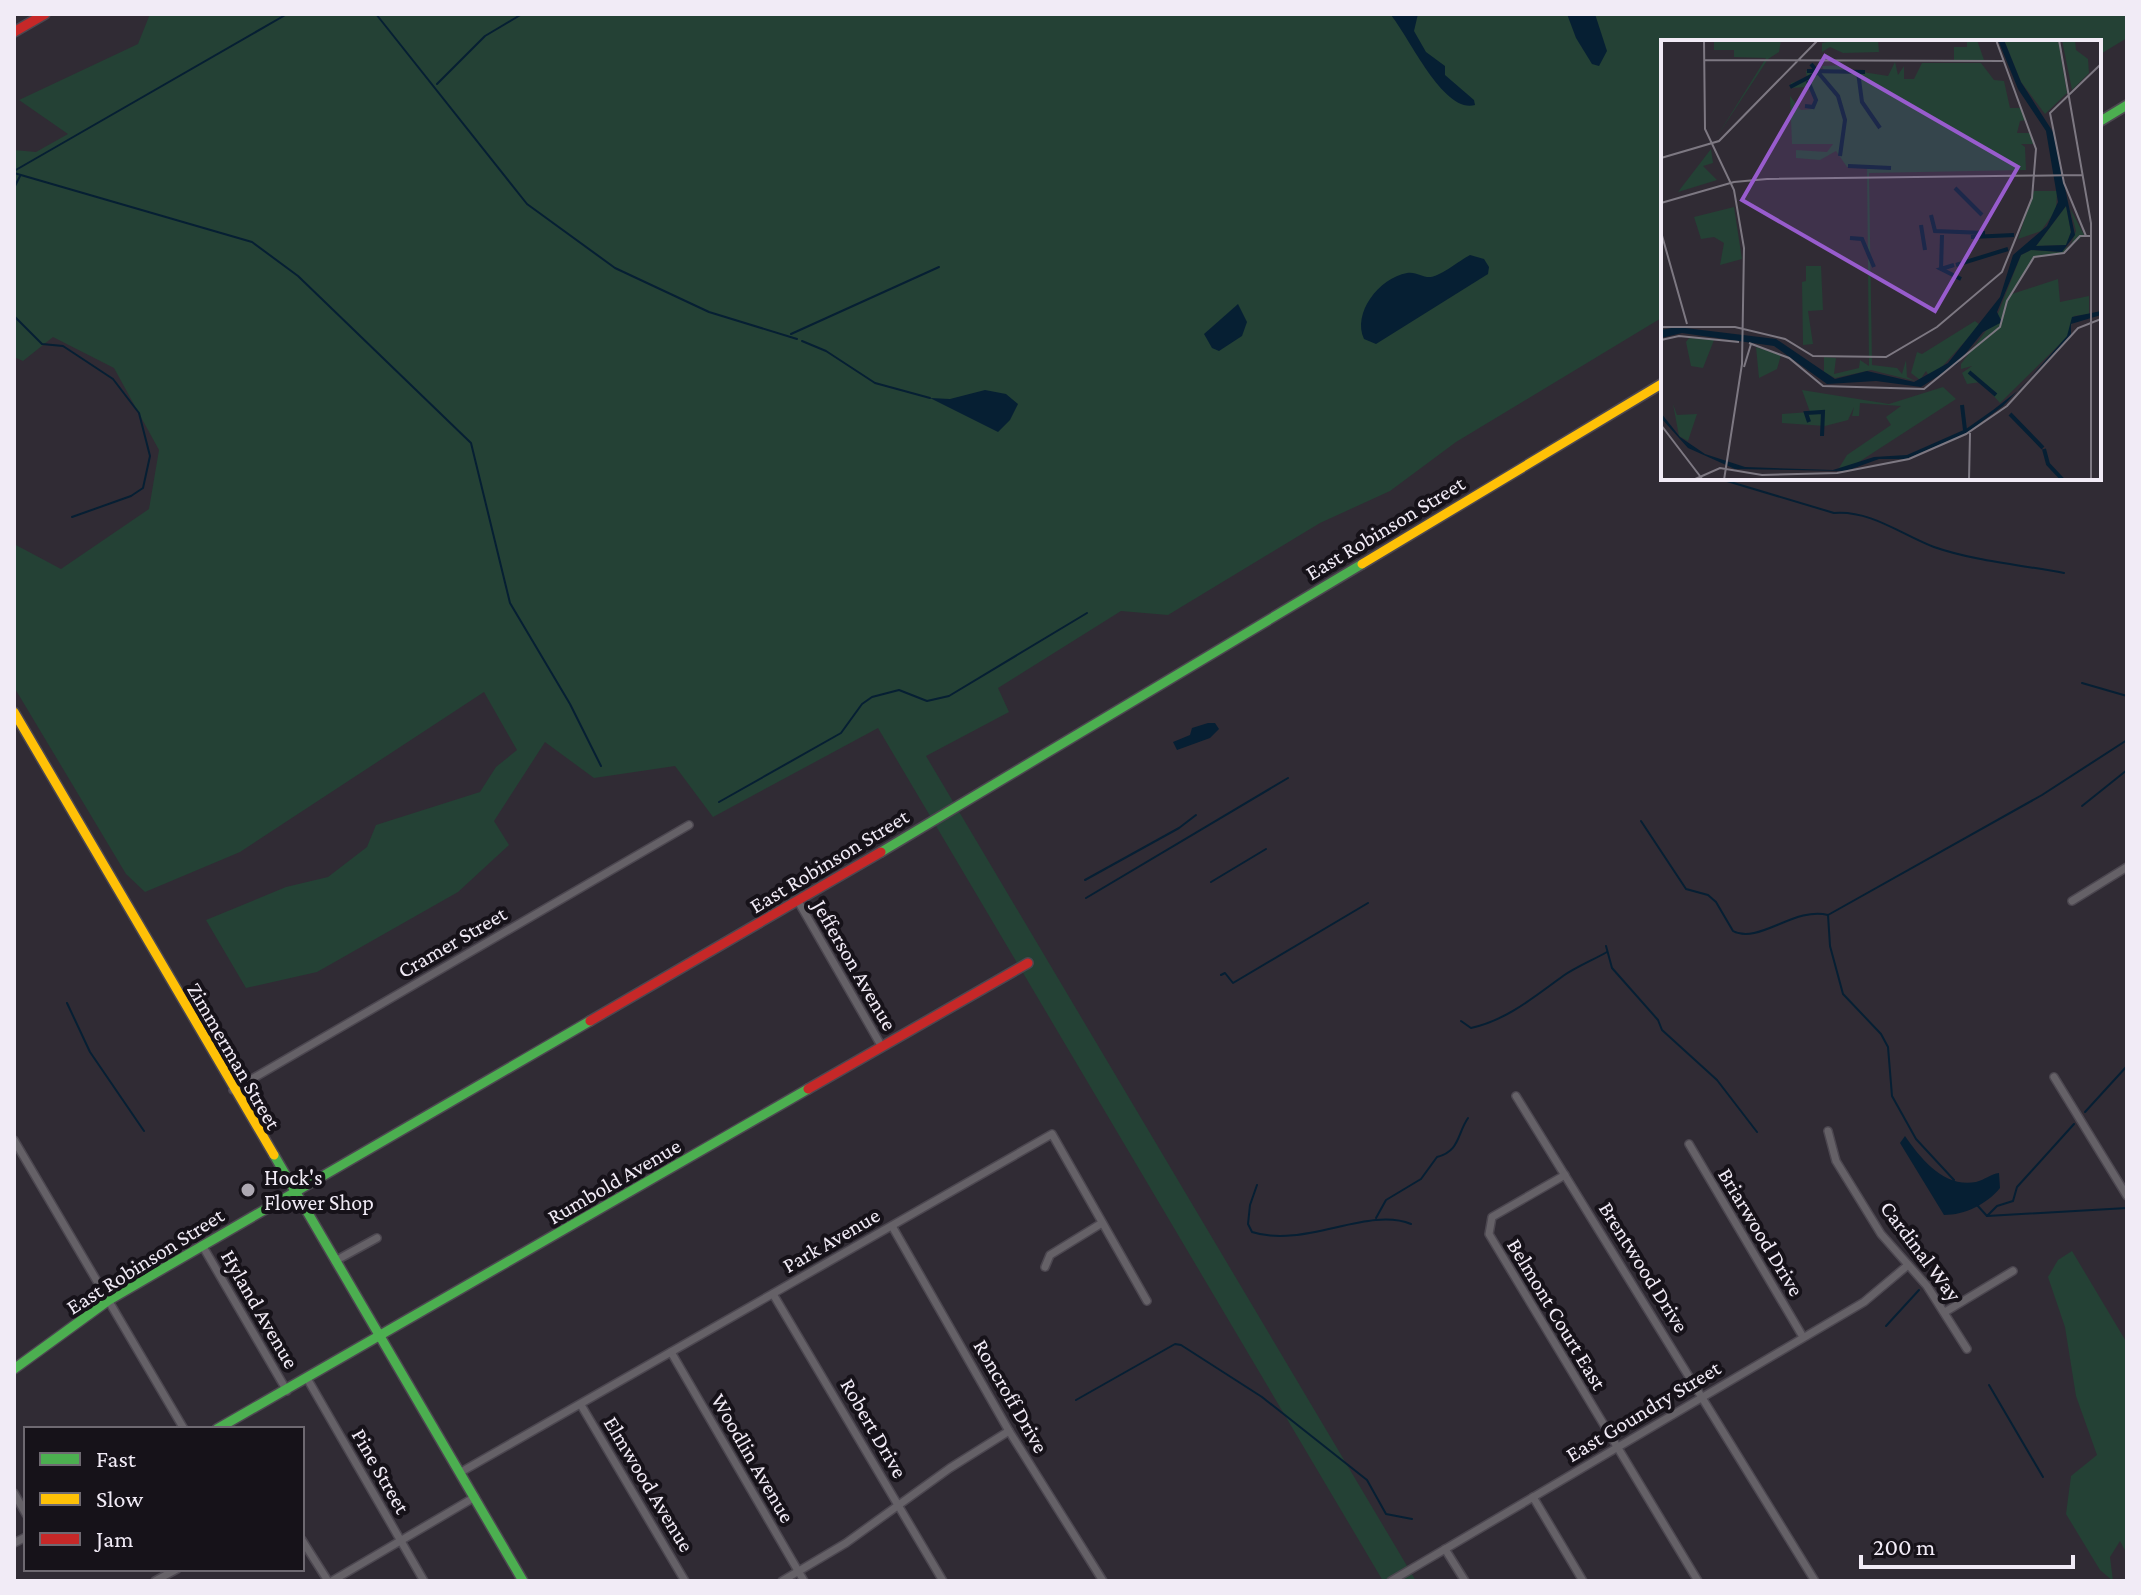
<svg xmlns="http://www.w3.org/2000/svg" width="2141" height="1595" viewBox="0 0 2141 1595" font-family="'Crimson Pro',serif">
	<rect width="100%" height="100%" fill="#302b34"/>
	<!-- green -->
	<g fill="#244135">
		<path d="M 150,14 L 2127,14 L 2127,38 L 2099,55 L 2099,42 L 1663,42 L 1663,317 L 1456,442 L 1390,491 L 1320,523 L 1168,615 L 1121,611 L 998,688 L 1009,712 L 926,756 L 1416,1581 L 1383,1581 L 878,728 L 713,817 L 675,766 L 594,778 L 545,742 L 494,821 L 509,845 L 458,892 L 317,972 L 246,988 L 206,920 L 286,887 L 328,877 L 367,847 L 376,825 L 480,792 L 496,767 L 517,750 L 484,692 L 240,852 L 145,892 L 126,874 L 14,687 L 14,544 L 61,569 L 149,509 L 159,450 L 114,368 L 53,337 L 23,361 L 14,357 L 14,150 L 36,152 L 68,134 L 19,100 L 138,44 Z"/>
		<path d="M 2072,1251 L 2127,1343 L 2127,1554 L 2120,1541 L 2110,1557 L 2113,1581 L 2100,1570 L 2066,1514 L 2071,1476 L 2097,1455 L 2076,1396 L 2065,1327 L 2048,1277 L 2058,1260 Z"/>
	</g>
	<!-- water -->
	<g fill="#061f33">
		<path d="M 1390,14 L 1418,14 L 1414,31 L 1426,52 L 1445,66 L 1445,75 L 1474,100 L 1475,105 C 1443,114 1409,36 1390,14 Z"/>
		<path d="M 1567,14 L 1595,14 L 1607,51 L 1599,66 L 1592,64 L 1576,38 Z"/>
		<path d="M 1470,255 L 1484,259 L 1489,267 L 1488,274 L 1376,344 L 1364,339 C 1352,313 1379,278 1407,273 C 1416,271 1423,278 1431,277 C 1442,275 1459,261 1470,255 Z"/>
		<path d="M 1238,304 L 1247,322 L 1242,336 L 1219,351 L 1212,348 L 1204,334 Z"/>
		<path d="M 985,390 L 1006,394 L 1018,404 L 1010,420 L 998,432 L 930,398 L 950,399 Z"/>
		<path d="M 1208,723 L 1215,723 L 1219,729 L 1210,738 L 1177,750 L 1173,742 L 1190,735 L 1192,728 Z"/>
		<path d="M 1905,1136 C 1921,1159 1944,1188 1976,1182 C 1984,1180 1991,1174 1999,1173 L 2000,1188 C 1987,1204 1965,1215 1944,1215 L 1900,1143 Z"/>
	</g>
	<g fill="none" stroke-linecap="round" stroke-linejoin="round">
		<!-- stream -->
		<g stroke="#061f33" stroke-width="2">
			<path d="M 376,14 L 527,204 L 615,268 L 709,312 L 797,339"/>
			<path d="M 437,84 L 485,36 L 522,14"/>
			<path d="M 14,171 L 287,14"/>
			<path d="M 14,173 L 252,242 L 298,276 L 471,443 L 510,603 L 570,704 L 601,766"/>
			<path d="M 14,188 L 20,176"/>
			<path d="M 14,316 L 42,344 L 63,346 L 113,379 L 139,413 L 150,456 L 143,488 L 131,496 L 72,517"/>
			<path d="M 791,334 L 939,267"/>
			<path d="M 802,341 L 826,351 L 875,383 L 930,398"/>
			<path d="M 1717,478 L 1834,513 C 1871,510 1902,535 1934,547 C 1974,561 2022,565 2064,573"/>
			<path d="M 2082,683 L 2127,696"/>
			<path d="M 719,802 L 841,733 L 862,704 L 872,697 L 899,690 L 927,701 L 949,696 L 1087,613"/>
			<path d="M 2082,806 L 2127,770"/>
			<path d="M 1641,821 L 1686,889 L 1708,895 L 1716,902 L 1733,931 C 1758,945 1795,906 1828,915 L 2042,795 L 2127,740"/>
			<path d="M 1085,880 L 1179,828 L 1196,815"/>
			<path d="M 1211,882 L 1266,849"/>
			<path d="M 1086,898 L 1288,778"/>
			<path d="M 1828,915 L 1830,946 L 1843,994 L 1881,1034 L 1888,1047 L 1892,1096 L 1916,1139 L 1954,1180"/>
			<path d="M 1606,946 L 1612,968 L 1658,1020 L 1662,1030 L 1717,1080 L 1757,1132"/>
			<path d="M 1221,975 L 1225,973 L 1233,983 L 1368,903"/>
			<path d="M 67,1003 L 90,1052 L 144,1131"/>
			<path d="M 1461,1021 L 1471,1028 C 1507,1020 1534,997 1563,976 C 1576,967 1593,960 1607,952"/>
			<path d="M 2085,1112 L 2127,1066"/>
			<path d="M 2074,1124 L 2017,1187 L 2013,1201 L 1997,1206 L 1987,1216 L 2127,1208"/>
			<path d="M 1257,1185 L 1250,1205 L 1248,1224 L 1252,1232 C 1304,1249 1368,1206 1411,1224"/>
			<path d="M 1977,1205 L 1987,1216"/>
			<path d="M 1376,1218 L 1386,1200 L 1421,1179 L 1437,1157 C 1460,1151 1457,1134 1468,1118"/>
			<path d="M 1886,1326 L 1919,1290"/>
			<path d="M 1989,1385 L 2043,1477"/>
			<path d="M 1076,1400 L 1175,1344 L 1181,1345 L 1262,1397 L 1367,1480 L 1386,1514 L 1412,1519"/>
		</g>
		<!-- street casing -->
		<g stroke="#4c4750" stroke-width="10">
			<g id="street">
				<path d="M 798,901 L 882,1047"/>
				<path d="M 2072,901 L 2127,867"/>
				<path d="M 2054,1077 L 2127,1196"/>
				<path d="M 233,1090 L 689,825"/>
				<path d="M 1516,1096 L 1815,1581"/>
				<path d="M 1828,1131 L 1836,1161 L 1881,1234 L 1927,1286 L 1967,1349"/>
				<path d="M 14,1140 L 184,1429"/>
				<path d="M 1689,1144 L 1803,1337"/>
				<path d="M 1565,1175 L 1492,1217 L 1489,1234 L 1698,1581"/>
				<path d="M 892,1226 L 1009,1431 L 1103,1581"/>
				<path d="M 202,1245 L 287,1391"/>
				<path d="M 335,1261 L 377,1238"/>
				<path d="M 1045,1267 L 1050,1255 L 1102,1223"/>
				<path d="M 773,1294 L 943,1581"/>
				<path d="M 1945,1312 L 2013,1271"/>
				<path d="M 671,1352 L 804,1581"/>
				<path d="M 308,1380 L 424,1581"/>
				<path d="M 581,1405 L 685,1581"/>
				<path d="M 461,1472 L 1052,1134 L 1147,1301"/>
				<path d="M 14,1493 L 26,1514"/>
				<path d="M 1533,1497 L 1583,1581"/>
				<path d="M 302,1540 L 328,1581"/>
				<path d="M 14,1543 L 26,1537"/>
				<path d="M 1445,1549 L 1465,1581"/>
				<path d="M 155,1581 L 177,1569"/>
				<path d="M 332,1581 L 475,1497"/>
				<path d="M 782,1581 L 846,1543 L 950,1468 L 1009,1431"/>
				<path d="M 1391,1581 L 1864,1302 L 1908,1265"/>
			</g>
		</g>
		<!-- fast casing -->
		<g stroke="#4c4750" stroke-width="12">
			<g id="fast">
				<path d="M 2099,122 L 2127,105"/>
				<path d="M 881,852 L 1362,564"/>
				<path d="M 274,1155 L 523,1581"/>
				<path d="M 14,1369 L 109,1300 L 590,1021"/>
				<path d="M 217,1429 L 808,1089"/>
			</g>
		</g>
		<!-- slow casing -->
		<g stroke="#4c4750" stroke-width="12">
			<g id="slow">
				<path d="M 1362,564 L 1663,383"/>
				<path d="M 14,712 L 274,1155"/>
			</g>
		</g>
		<!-- jam casing -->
		<g stroke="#4c4750" stroke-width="12">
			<g id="jam">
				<path d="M 14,32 L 45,14"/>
				<path d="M 590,1021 L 881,852"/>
				<path d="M 808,1089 L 1028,963"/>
			</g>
		</g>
		<!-- street -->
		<use href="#street" stroke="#656167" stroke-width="7"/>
		<!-- fast -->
		<use href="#fast" stroke="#4caf50" stroke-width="9"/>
		<!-- slow -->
		<use href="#slow" stroke="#ffc107" stroke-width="9"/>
		<!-- jam -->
		<use href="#jam" stroke="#c62828" stroke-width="9"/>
	</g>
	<!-- markers -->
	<circle fill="#ada8b2" stroke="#161219" stroke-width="3" cx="248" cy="1190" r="8"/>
	<g text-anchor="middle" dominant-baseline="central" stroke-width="8" stroke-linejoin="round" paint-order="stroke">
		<!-- street labels -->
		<g font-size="22" fill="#f1ebf6" stroke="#161219">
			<text transform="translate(1385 528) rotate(-31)">East Robinson Street</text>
			<text transform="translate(829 861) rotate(-31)">East Robinson Street</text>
			<text transform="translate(452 942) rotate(-30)">Cramer Street</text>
			<text transform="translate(855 965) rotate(60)">Jefferson Avenue</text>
			<text transform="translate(234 1056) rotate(60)">Zimmerman Street</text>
			<text transform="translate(614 1181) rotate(-30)">Rumbold Avenue</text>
			<text transform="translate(1761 1232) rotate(59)">Briarwood Drive</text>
			<text transform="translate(831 1240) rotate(-30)">Park Avenue</text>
			<text transform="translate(1921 1251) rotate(53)">Cardinal Way</text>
			<text transform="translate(145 1261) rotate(-32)">East Robinson Street</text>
			<text transform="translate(1644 1267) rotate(58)">Brentwood Drive</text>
			<text transform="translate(260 1309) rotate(60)">Hyland Avenue</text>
			<text transform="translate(1557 1314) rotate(59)">Belmont Court East</text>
			<text transform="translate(1011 1396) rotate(60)">Roncroff Drive</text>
			<text transform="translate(1643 1411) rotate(-31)">East Goundry Street</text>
			<text transform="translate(874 1428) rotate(60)">Robert Drive</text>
			<text transform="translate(753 1458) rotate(60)">Woodlin Avenue</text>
			<text transform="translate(381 1471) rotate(60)">Pine Street</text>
			<text transform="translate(649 1484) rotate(59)">Elmwood Avenue</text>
		</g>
		<!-- poi labels -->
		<g font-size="22" fill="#f1ebf6" stroke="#161219" text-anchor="start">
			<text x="264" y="1177">Hock's<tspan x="264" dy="25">Flower Shop</tspan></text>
		</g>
	</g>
	<!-- overview -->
	<g transform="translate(1661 40)">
		<rect width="440" height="440" fill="#302b34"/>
		<path d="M 53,0 L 120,0 L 118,12 L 107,19 L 55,98 L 105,18 L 73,17 L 73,10 L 53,10 ZM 176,0 L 217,0 L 218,12 L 182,13 L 169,7 L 161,12 L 161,3 ZM 306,0 L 316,0 L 323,20 L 293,20 L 293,7 L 306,7 ZM 343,0 L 397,0 L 406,53 L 384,74 L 360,42 ZM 401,0 L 414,0 L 415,10 L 427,19 L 428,33 L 411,50 ZM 234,22 L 237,35 L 243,26 L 243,39 L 253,39 L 261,23 L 320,23 L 333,40 L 343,41 L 349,68 L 360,68 L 365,80 L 359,81 L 356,93 L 369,93 L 373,104 L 360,104 L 364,107 L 365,130 L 208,133 L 211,325 L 236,328 L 241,334 L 245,320 L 246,337 L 254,341 L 210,330 L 174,338 L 163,332 L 163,317 L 175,318 L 173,334 L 198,328 L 199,320 L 208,326 L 206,128 L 186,127 L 175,111 L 159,120 L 135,118 L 135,110 L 166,112 L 172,104 L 131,104 L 129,56 L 140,70 L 151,69 L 155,55 L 145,47 L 130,48 L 130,43 L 146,39 L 145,31 L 163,31 L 161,26 L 184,25 L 189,30 L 227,36 ZM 50,109 L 52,123 L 42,126 L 56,140 L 17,152 ZM 373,151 L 396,151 L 395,170 L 380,191 L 357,199 ZM 405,166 L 410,192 L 405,205 L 375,206 ZM 73,167 L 81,219 L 59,225 L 63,203 L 53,197 L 40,199 L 33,177 ZM 409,168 L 423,195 L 400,214 L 373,217 L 351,254 L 397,239 L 399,262 L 428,256 L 428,274 L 413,276 L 407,296 L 339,363 L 320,342 L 306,344 L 301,333 L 311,326 L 300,329 L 300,324 L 336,276 L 360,215 L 370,210 L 398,212 L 410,205 L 415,191 ZM 145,226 L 160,226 L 162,270 L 147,271 L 152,304 L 142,305 L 141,242 L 145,241 ZM 314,281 L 319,285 L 278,330 L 268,336 L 265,331 L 259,340 L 250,333 L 256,312 L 261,314 ZM 28,298 L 53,300 L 42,328 L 30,326 L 25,302 ZM 95,307 L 120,315 L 116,329 L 98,338 ZM 282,347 L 295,359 L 190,427 L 178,428 L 186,415 L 230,385 L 225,377 L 240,366 L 199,363 L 198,376 L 191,376 L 193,367 L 187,380 L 164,386 L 121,383 L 121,374 L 149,372 L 141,350 L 228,364 ZM 12,364 L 16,375 L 36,374 L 27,401 L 18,396 Z" fill="#244135"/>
		<path d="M 337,0 L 343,0 L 360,42 L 392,92 L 414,195 L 401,212 L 370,210 L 360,215 L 336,272 L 341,282 L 322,292 L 296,324 L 260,347 L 215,341 L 166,344 L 113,306 L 21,293 L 0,298 L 0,290 L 16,287 L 115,299 L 174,339 L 206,331 L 253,342 L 287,323 L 339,257 L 352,215 L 386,186 L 397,162 L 385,91 L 357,49 ZM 405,166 L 410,192 L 405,205 L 375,206 ZM 440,271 L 440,275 L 410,284 L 410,295 L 342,366 L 304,394 L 245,419 L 218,419 L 185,431 L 74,429 L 27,408 L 0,378 L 0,373 L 19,397 L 44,414 L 84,427 L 172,430 L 213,417 L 246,415 L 305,389 L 332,370 L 359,349 L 406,296 L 411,277 Z" fill="#061f33" fill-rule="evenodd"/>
		<path fill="none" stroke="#061f33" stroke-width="4" d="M 150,24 L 177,56 L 184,80 L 179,116M 146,31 L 204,32M 197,32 L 201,62 L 219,88M 129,47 L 156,33M 144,66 L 152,67 L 155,60 L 147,41M 187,126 L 230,128M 294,148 L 321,175M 270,175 L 274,191 L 324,193M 260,185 L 264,210M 310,197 L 353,195M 189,198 L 201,199 L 213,227M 293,225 L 280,229 L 300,239M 295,225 L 347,209M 280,229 L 281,195M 308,332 L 335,355M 301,365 L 304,390M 349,374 L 382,408M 148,382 L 145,373 L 162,372 L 161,396M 383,409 L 387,424 L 402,440"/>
		<path fill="none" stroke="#7d7882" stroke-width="2" d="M 43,0 L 44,89 L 73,150 L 83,208 L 81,324 L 63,440M 398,0 L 430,183 L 430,440M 43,20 L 342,21M 0,118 L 58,101 L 157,0M 0,163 L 73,142 L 106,139 L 422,135M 0,192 L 26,284M 425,196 L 403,143 L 389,73 L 440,24M 0,287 L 74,287 L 124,299 L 152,316 L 225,317 L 276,287 L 341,232 L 371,158 L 375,109 L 335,0M 0,300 L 18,296 L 78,302M 88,303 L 128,318 L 162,346 L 263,349 L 339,287 L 346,261 L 373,217 L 403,213 L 419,196 L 430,196M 83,327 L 90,304M 0,385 L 42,440M 32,440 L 59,428 L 101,435 L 176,433 L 248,419 L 305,394 L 346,366 L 417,288 L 440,279M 308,440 L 309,393"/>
		<path fill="#985ccd" fill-opacity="0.15" stroke="#985ccd" stroke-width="4" d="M 164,16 L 357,127 L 274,271 L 81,160 Z"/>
		<rect width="440" height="440" fill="none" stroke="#f1ebf6" stroke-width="4"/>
	</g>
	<!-- border -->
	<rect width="2141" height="1595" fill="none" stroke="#f1ebf6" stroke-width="32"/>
	<!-- legend -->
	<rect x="24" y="1427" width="280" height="144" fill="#161219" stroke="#6e6971" stroke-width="2"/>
	<rect x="40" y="1453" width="40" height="12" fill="#4caf50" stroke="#6e6971" stroke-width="2"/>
	<text x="96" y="1467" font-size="24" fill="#f1ebf6">Fast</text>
	<rect x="40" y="1493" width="40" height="12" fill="#ffc107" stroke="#6e6971" stroke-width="2"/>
	<text x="96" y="1507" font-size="24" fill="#f1ebf6">Slow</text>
	<rect x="40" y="1533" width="40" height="12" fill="#c62828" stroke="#6e6971" stroke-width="2"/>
	<text x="96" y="1547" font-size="24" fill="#f1ebf6">Jam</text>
	<!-- scale -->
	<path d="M1861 1555v12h212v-12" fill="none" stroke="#f1ebf6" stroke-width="4"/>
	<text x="1873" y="1555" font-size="24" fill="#f1ebf6" stroke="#161219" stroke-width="6" paint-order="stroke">200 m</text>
</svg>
